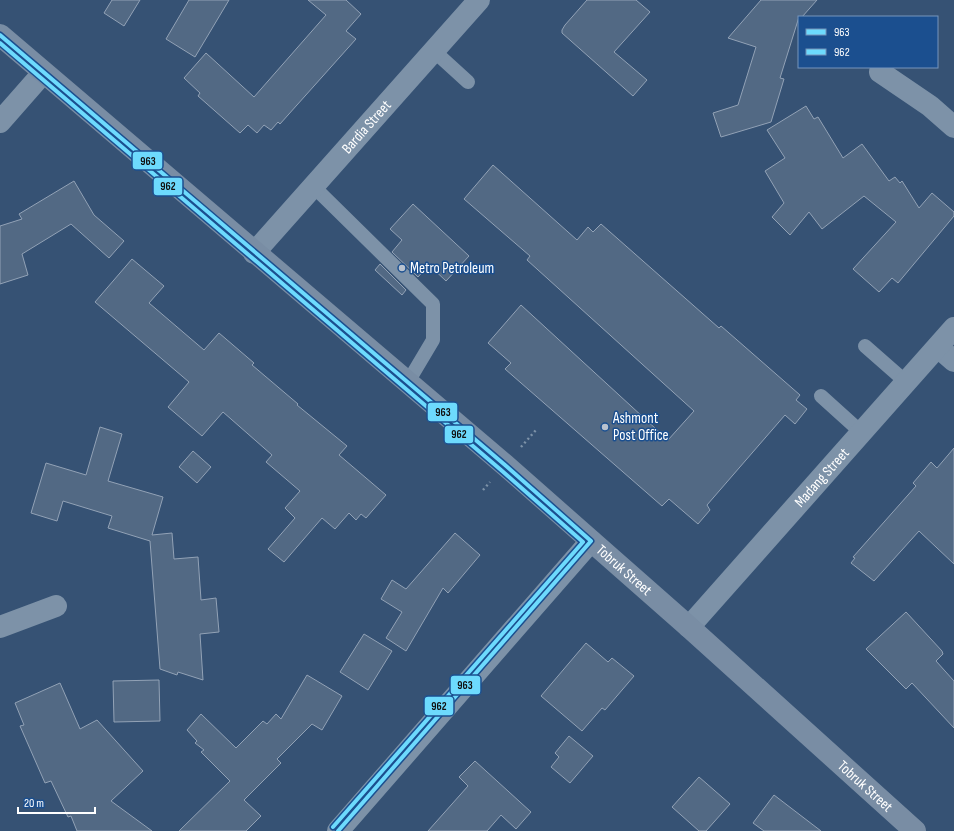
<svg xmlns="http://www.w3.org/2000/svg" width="954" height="831" viewBox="0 0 954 831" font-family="'Sofia Sans Condensed',sans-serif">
	<rect width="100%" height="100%" fill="#365274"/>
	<!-- building -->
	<g fill="#526984" stroke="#92a2b6">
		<path d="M 112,0 L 140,0 L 124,26 L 104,13 Z"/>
		<path d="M 189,0 L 229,0 L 195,57 L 166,39 Z"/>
		<path d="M 308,0 L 346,0 L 361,14 L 346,31 L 356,39 L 280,124 L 278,122 L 271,130 L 264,125 L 257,133 L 248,125 L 240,133 L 198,96 L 200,93 L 184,78 L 206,53 L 254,97 L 326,15 Z"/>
		<path d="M 587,0 L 636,0 L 650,12 L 614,52 L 647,80 L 633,96 L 562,33 L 562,30 L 565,25 Z"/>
		<path d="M 761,0 L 817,0 L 802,17 L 799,17 L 780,78 L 784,79 L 771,122 L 721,137 L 713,113 L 738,105 L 756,47 L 728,38 Z"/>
		<path d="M 806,106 L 814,119 L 818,117 L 843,158 L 862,144 L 889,181 L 895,177 L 900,183 L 902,181 L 919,208 L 932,193 L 954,212 L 954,216 L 898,283 L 892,278 L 879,292 L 853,269 L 896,222 L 864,196 L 822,229 L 809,212 L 790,235 L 772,217 L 784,203 L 765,171 L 785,158 L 767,130 Z"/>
		<path d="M 493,165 L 577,240 L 588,227 L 593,232 L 601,224 L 719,328 L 721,326 L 800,395 L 796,400 L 807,409 L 795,424 L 785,415 L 707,505 L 710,510 L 698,524 L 669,499 L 662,506 L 505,369 L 511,363 L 488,343 L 521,305 L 668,440 L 694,411 L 527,260 L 530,256 L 464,199 Z"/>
		<path d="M 74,181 L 94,215 L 124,241 L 109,258 L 71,224 L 22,254 L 28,275 L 0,284 L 0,226 L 22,219 L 19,214 Z"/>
		<path d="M 413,204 L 469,256 L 446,281 L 429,265 L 418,277 L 392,252 L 402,240 L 390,229 Z"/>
		<path d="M 132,259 L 164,286 L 149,303 L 204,350 L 219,333 L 254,363 L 252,365 L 298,404 L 297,405 L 347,446 L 339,455 L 386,495 L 366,518 L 361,514 L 356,520 L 349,513 L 335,529 L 322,518 L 284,562 L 268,549 L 295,518 L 285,508 L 300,491 L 266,462 L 272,455 L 223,412 L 202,436 L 168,407 L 189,382 L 95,302 Z"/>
		<path d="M 380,264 L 406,290 L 402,295 L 375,270 Z"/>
		<path d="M 100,427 L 122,434 L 108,481 L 163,497 L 152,535 L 172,533 L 174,559 L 198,557 L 201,600 L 216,598 L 219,632 L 200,634 L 203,680 L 178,672 L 177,675 L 160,669 L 150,541 L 108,528 L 112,516 L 63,501 L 57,521 L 31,513 L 46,463 L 86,475 Z"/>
		<path d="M 954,448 L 954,564 L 919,531 L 874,581 L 851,563 L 855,558 L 853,557 L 916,486 L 913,483 L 931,462 L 937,468 Z"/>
		<path d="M 193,451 L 211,467 L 197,483 L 179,467 Z"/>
		<path d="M 455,533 L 480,555 L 448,593 L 443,588 L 406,651 L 386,638 L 402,612 L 381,599 L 392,580 L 406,589 Z"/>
		<path d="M 906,612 L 942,651 L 943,654 L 936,661 L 954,681 L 954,728 L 912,683 L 906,689 L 866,649 Z"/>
		<path d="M 364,634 L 392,651 L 368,690 L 340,672 Z"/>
		<path d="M 586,643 L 608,662 L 612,658 L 634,676 L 605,710 L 602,708 L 582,731 L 541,696 Z"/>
		<path d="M 307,675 L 342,696 L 322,730 L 312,724 L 277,759 L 281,763 L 244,800 L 261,816 L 246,831 L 179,831 L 230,781 L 201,752 L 204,750 L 195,743 L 197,741 L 187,730 L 201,714 L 236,748 L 263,721 L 267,724 L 276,714 L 281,719 Z"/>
		<path d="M 159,680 L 160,721 L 114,722 L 113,681 Z"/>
		<path d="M 60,683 L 80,729 L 97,720 L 143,771 L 111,801 L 152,831 L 77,831 L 71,816 L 68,817 L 51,781 L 45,783 L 20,726 L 24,725 L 15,703 Z"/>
		<path d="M 569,736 L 593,756 L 570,783 L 551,767 L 559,757 L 555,753 Z"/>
		<path d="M 475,761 L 531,812 L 516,829 L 501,815 L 487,831 L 428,831 L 468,786 L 459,777 Z"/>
		<path d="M 699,777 L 730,804 L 706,831 L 699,831 L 672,807 Z"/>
		<path d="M 774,795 L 821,831 L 764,831 L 753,823 Z"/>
	</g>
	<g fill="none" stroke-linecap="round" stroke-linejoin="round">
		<!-- path -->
		<g stroke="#7d92a8" stroke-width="2.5" stroke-dasharray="2 3" stroke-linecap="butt">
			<path d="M 521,447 L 536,430"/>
			<path d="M 483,490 L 490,482"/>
		</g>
		<!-- lane -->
		<g stroke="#7d92a8" stroke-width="14">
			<path d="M 434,51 L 468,82"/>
			<path d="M 313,186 L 433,304 L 433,340 L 408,382"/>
			<path d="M 865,346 L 906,382"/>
			<path d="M 821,396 L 862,433"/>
		</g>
		<!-- street -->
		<g stroke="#7d92a8" stroke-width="22">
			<path d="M 880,72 L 930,106 L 954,127"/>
			<path d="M 0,122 L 43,73"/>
			<path id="s1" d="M 254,253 L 479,0"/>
			<path d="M 938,347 L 954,361"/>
			<path d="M 0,627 L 56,606"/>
			<path id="s2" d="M 689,627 L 954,328"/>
			<path d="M 338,831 L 591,541"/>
		</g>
		<!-- secondary -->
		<path stroke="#798da4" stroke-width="22" id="s3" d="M 0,35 L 505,465 L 689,627 L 915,831"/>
		<!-- bus-1 casing -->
		<g stroke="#1b4f8f" stroke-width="7">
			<path id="bus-1" d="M 0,35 L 505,465 L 591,541 L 338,831"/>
		</g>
		<!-- bus-2 casing -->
		<g stroke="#1b4f8f" stroke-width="7">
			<path id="bus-2" d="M 0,43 L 501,470 L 583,542 L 333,827"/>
		</g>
		<!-- bus-1 -->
		<use href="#bus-1" stroke="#6ddafd" stroke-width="4"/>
		<!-- bus-2 -->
		<use href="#bus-2" stroke="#6ddafd" stroke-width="4"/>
	</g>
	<!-- markers -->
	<g fill="#b9c2ce" stroke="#1b4f8f" stroke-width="1.5">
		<circle cx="402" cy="268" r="4"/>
		<circle cx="605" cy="427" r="4"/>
	</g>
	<g text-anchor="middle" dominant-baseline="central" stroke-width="3" stroke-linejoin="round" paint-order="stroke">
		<!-- street labels -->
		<g font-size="15" fill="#fff" stroke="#1b4f8f">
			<text stroke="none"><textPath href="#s1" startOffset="169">Bardia Street</textPath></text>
			<text stroke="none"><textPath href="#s2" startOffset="200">Madang Street</textPath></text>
			<text stroke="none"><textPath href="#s3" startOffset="822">Tobruk Street</textPath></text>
			<text stroke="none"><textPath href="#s3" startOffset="1146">Tobruk Street</textPath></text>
		</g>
		<!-- poi labels -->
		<g font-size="15" fill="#fff" stroke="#1b4f8f" text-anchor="start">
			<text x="410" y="268">Metro Petroleum</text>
			<text x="613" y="418">Ashmont<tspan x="613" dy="17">Post Office</tspan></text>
		</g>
	</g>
	<g stroke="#1b4f8f" stroke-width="1.5">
		<rect x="132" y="151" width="31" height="19" rx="4" fill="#6ddafd"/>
		<rect x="153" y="177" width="30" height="19" rx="4" fill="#6ddafd"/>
		<rect x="427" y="402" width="31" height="20" rx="4" fill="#6ddafd"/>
		<rect x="444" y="425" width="30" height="19" rx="4" fill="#6ddafd"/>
		<rect x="450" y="675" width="31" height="20" rx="4" fill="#6ddafd"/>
		<rect x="424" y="696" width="30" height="20" rx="4" fill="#6ddafd"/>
	</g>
	<g font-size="11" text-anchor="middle" font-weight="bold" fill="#111">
		<text x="148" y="165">963</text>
		<text x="168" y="190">962</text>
		<text x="443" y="416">963</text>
		<text x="459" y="438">962</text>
		<text x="465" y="689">963</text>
		<text x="439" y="710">962</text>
	</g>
	<!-- legend -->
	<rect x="798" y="16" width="140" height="52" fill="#1b4f8f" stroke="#7695bc"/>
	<rect x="806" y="29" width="20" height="6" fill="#6ddafd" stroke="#7695bc"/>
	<text x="834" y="36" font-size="12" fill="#ffffff">963</text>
	<rect x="806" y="49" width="20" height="6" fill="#6ddafd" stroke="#7695bc"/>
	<text x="834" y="56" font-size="12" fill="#ffffff">962</text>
	<!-- scale -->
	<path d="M18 807v6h77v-6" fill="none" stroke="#ffffff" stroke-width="2"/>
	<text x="24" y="807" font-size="12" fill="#ffffff" stroke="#1b4f8f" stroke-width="3" paint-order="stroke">20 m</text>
</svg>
